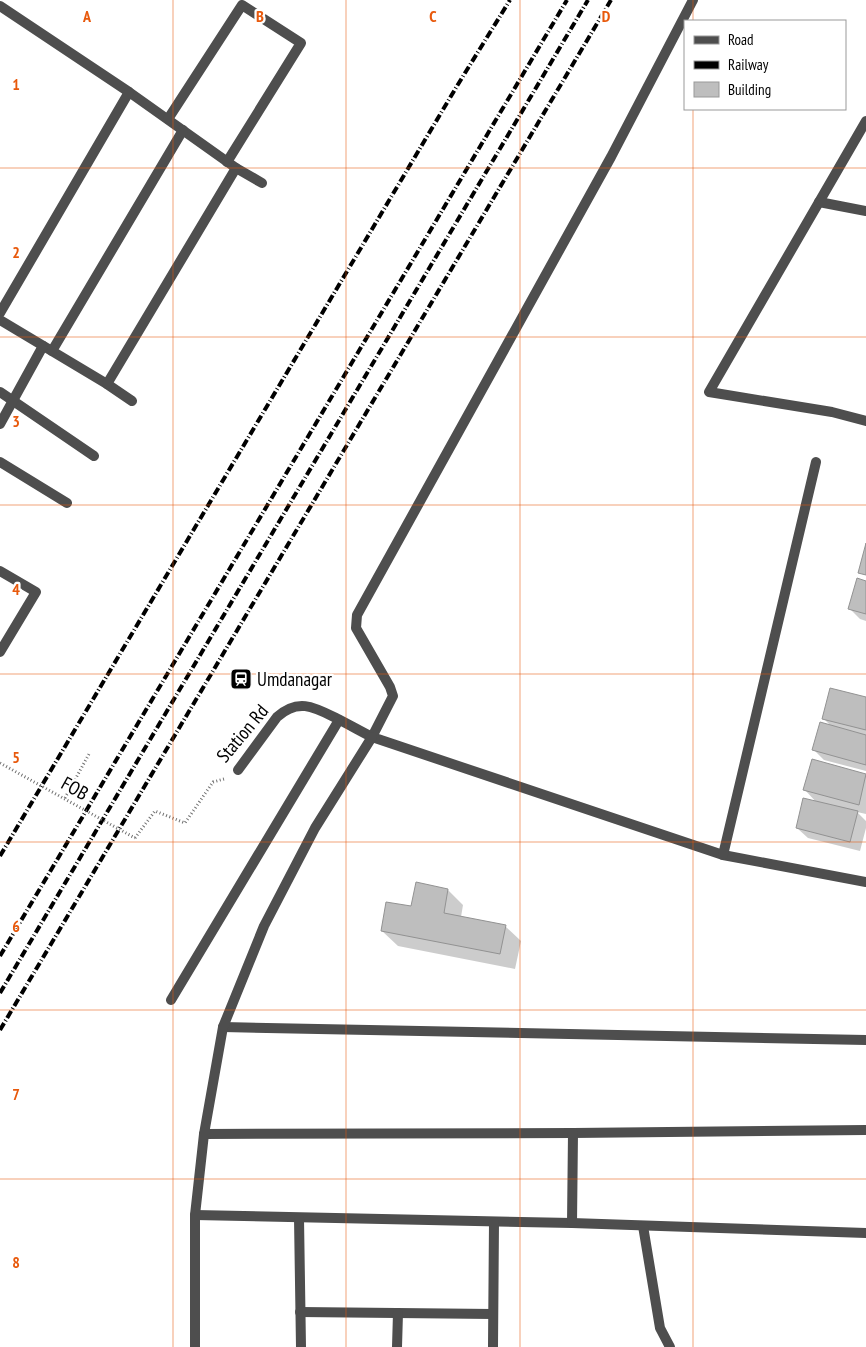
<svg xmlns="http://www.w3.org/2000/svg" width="866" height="1347" viewBox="0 0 866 1347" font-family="'PT Sans Narrow',sans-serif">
	<rect width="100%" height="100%" fill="#fff"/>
	<!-- shadow -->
	<g fill="#0003">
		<path d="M 866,582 L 866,621 L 860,619 L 850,609 Z"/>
		<path d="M 866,698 L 866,771 L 824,760 L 813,749 L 832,727 L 824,719 Z"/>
		<path d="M 813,761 L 866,775 L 866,814 L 857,812 L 866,821 L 866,828 L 860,851 L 808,838 L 797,828 L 817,803 L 805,790 Z"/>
		<path d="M 448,890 L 463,905 L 461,917 L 505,926 L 521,941 L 515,969 L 398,946 L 382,931 L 412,908 Z"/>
	</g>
	<!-- building -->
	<g fill="#bebebe" stroke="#929292">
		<path d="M 866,543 L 866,575 L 858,573 Z"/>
		<path d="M 857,578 L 866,581 L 866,614 L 848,609 Z"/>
		<path d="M 830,688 L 866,697 L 866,730 L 822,719 Z"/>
		<path d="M 820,722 L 866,735 L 866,765 L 812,750 Z"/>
		<path d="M 812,759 L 866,774 L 859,805 L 803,790 Z"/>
		<path d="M 803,798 L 858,811 L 850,842 L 796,828 Z"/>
		<path d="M 416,882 L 448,889 L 444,913 L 506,925 L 500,954 L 381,931 L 386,902 L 411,906 Z"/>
	</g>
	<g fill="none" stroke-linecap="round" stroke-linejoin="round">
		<!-- path -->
		<g stroke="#707070" stroke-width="3" stroke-dasharray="1 2.5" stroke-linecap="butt">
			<path d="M 65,798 L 89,754"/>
			<path d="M 135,838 L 155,811 L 185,823 L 213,782 L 224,779"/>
		</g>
		<!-- lane -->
		<g stroke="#4e4e4e" stroke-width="10">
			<path d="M 238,770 L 277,717 C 298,698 314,707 336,718 C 348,724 360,731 372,737"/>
			<path d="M 171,1000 L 339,720"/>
		</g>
		<!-- street -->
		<g stroke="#4e4e4e" stroke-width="10">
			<path d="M 693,0 L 611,157 L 357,615 L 356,628 L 390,687 L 393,696 L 372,737 L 723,855 L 866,882"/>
			<path d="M 0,6 L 129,92 L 236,168 L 262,183"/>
			<path d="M 168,119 L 242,5 L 301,43 L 227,162"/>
			<path d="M 866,121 L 709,392 L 832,412 L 866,421"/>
			<path d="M 819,202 L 866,211"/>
			<path d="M 0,313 L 129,92"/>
			<path d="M 0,320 L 107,384 L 132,401"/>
			<path d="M 52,351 L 183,130"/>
			<path d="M 107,384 L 236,168"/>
			<path d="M 0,392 L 94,456"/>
			<path d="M 0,424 L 43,346"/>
			<path d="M 0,462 L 67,503"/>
			<path d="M 0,571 L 36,592 L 0,652"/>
			<path d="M 723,855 L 816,462"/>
			<path d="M 223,1027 L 866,1040"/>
			<path d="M 204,1134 L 573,1133 L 866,1130"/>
			<path d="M 195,1215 L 572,1223 L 866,1233"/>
			<path d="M 299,1218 L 301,1347"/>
			<path d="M 572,1223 L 573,1133"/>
			<path d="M 643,1226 L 660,1328 L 670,1347"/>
			<path d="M 300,1312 L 493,1314"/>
			<path d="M 195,1347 L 195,1215 L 204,1134 L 223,1027 L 264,926 L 315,828 L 372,737"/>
			<path d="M 397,1347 L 398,1313"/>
			<path d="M 493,1347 L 494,1222"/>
		</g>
		<!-- rail -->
		<g stroke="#000" stroke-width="4" stroke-dasharray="8 2.5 1 2.5" stroke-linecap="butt">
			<path d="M 0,856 L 457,86 L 510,0"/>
			<path d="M 0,956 L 567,0"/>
			<path d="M 0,993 L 588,0"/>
			<path d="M 0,1030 L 611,0"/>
		</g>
		<!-- path-bridge -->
		<path stroke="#707070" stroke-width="3" stroke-dasharray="1 2.5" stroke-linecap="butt" d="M 0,763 L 135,838"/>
	</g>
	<!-- grid -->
	<path fill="none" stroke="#e8590c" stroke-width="1" stroke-opacity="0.55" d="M 173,0 L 173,1347M 346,0 L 346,1347M 520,0 L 520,1347M 693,0 L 693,21M 693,109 L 693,1347M 0,168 L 866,168M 0,337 L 866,337M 0,505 L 866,505M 0,674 L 866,674M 0,842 L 866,842M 0,1010 L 866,1010M 0,1179 L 866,1179"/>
	<!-- icons -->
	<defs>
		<g id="station-square" transform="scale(1.125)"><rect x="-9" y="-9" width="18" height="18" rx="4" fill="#000" stroke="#fff"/><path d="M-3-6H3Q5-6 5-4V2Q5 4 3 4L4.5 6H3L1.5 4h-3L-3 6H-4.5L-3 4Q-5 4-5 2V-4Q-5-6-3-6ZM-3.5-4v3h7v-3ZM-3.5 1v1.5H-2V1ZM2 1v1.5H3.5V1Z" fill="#fff"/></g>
	</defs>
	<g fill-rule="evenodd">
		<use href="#station-square" x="241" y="679"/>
	</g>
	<g text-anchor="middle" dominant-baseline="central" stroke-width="4.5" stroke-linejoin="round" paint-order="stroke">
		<!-- poi labels -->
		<g font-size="19" fill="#000" stroke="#fff" text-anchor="start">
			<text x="257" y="679">Umdanagar</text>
		</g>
		<!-- street labels -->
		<g font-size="19" fill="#000" stroke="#fff">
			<text transform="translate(242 733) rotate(-50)">Station Rd</text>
			<text transform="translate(75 788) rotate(29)">FOB</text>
		</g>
	</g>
	<g font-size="16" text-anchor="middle" font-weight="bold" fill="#e8590c" stroke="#fff" stroke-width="4.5" stroke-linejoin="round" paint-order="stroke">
		<text x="87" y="22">A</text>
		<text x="260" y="22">B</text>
		<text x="433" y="22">C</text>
		<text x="606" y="22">D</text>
		<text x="16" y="90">1</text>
		<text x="16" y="258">2</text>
		<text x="16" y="427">3</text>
		<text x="16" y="595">4</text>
		<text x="16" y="763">5</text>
		<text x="16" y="932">6</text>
		<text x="16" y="1100">7</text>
		<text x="16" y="1268">8</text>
	</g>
	<!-- legend -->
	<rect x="684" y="20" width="162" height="90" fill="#ffffff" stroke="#999999"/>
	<rect x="694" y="36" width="25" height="8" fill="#4e4e4e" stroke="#999999"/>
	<text x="728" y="45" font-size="15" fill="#000000">Road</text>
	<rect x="694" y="61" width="25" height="8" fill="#000000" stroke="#999999"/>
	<text x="728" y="70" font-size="15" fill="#000000">Railway</text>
	<rect x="694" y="82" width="25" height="15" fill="#bebebe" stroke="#999999"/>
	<text x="728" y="95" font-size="15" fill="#000000">Building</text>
</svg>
